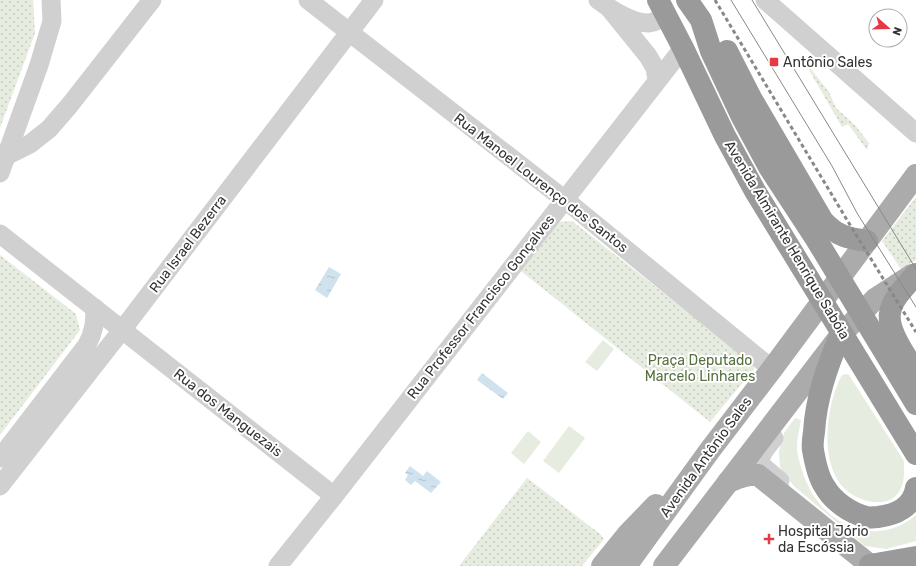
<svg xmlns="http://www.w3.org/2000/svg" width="916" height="566" viewBox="0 0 916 566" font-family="Rubik,sans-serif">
	<defs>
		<pattern id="park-dots" width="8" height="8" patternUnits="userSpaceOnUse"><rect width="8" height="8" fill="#e6ecdf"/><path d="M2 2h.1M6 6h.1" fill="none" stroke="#c6cbc0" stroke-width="1.8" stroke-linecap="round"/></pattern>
		<pattern id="water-ripples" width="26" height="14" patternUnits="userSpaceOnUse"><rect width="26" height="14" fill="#cfe2ee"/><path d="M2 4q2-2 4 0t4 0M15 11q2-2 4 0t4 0" fill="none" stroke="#b2c2cd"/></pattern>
	</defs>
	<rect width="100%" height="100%" fill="#fff"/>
	<!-- grass -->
	<g fill="#e6ecdf">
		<path d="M 603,340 L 614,349 L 597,371 L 585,362 Z"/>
		<path d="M 847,374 L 849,375 L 904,461 C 904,471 905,479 901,488 C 892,510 860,503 846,490 C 818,465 826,404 842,375 Z"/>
		<path d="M 795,418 L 801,420 C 799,432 795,445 798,456 C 801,469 806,483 812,493 C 835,531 881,545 916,515 L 916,541 L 886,549 L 865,546 L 794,486 L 784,474 L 780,467 L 779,451 L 784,433 Z"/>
		<path d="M 569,426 L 585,438 L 559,473 L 543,461 Z"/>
		<path d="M 528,431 L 541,442 L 524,464 L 511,453 Z"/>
	</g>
	<!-- park -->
	<g fill="url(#park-dots)">
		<path d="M 0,0 L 33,0 L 35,33 L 0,128 Z"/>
		<path d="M 807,64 L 829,92 L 836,108 L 855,125 L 869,143 L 867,150 L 848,124 L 842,127 L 809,70 Z"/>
		<path d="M 916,197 L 916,260 L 901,269 L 882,241 Z"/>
		<path d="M 572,221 L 754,364 L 754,369 L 710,422 L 521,271 L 559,222 Z"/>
		<path d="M 0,255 L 76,314 L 80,330 L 0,435 Z"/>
		<path d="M 527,478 L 600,534 L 604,539 L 582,566 L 459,566 Z"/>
	</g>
	<!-- water -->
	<g fill="url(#water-ripples)">
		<path d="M 329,267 L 341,274 L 327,298 L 315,290 Z"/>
		<path d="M 482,373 L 508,393 L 503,399 L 477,380 Z"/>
		<path d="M 410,466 L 423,476 L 427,471 L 441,482 L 431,493 L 415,481 L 411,485 L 405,480 L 408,475 L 405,473 Z"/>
	</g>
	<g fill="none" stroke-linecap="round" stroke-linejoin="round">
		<!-- minor -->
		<g stroke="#d0d0d0" stroke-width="19">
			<path d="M 308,0 L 574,207 L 772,369"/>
			<path d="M 598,0 C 610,9 633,24 649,23 C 655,22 661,18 667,16"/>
			<path d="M 765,0 L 916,133"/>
			<path d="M 610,9 L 648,56 L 655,68 L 657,80"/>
			<path d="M 6,156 L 30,144 L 49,129 L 69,106 L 152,0"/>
			<path d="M 0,173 L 39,65 L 52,21 L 51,0"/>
			<path d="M 0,234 L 334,496"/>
			<path d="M 774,438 C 768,446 759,454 760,464 L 780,481"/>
			<path d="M 0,458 L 87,345 C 94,332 95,322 95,308"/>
			<path d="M 0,486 L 122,330 L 374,0"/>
			<path d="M 278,566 L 334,496 L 683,48"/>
		</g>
		<!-- major -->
		<g stroke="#ababab" stroke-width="22">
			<path d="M 728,482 C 738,478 747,474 758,475 L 870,565"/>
			<path d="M 602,566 L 628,534 L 656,505"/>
			<path d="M 626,566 L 710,450 L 772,369 L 916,175"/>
			<path d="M 664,566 L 840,336 L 875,299 L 912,275"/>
		</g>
		<!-- highway -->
		<g stroke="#9a9a9a" stroke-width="22">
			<path d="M 658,0 L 683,48 L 725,136 L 755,191 L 916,454"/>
			<path d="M 687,0 L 701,20 L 711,51 L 742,117 L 769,167 L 816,239 L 916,404"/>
			<path d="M 727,51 L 751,98 L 823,221 C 837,236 847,238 867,241"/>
			<path d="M 916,274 C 907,285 892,298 890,313 C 887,331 907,357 916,373"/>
			<path d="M 840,336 C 827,367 816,398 814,432 C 813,438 812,444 813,450 C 815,462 818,477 825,487 C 833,501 850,513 866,517 C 869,518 874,517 878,517 C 895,515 913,507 916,488"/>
			<path d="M 870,565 L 916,557"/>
		</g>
		<!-- tram -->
		<g stroke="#888" stroke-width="1">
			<path d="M 731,0 L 832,166 L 857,213 L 916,307"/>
			<path d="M 752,0 L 916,269"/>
		</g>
		<!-- rail -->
		<path stroke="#888" stroke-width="3" stroke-dasharray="4 3" stroke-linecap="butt" d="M 715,0 L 847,220 L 916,332"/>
	</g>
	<!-- markers -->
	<g fill="#e63946" stroke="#fff" stroke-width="1.5">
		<rect x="769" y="57" width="10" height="10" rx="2"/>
		<path d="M767 533h4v4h4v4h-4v4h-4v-4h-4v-4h4z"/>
	</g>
	<g text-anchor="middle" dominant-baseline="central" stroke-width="4" stroke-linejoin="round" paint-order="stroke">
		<!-- poi labels -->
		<g font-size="14" fill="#333" stroke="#fff" text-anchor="start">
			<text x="783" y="62">Antônio Sales</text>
			<text x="778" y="531">Hospital Jório<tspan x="778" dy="16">da Escóssia</tspan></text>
		</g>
		<!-- street labels -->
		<g font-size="14" fill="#333" stroke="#fff">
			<text transform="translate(541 183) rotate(38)">Rua Manoel Lourenço dos Santos</text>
			<text transform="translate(787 240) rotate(59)">Avenida Almirante Henrique Sabóia</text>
			<text transform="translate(188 244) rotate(-53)">Rua Israel Bezerra</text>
			<text transform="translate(481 307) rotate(-52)">Rua Professor Francisco Gonçalves</text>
			<text transform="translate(228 413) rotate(38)">Rua dos Manguezais</text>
			<text transform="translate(706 457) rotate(-54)">Avenida Antônio Sales</text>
		</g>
		<!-- park labels -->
		<g font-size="14" fill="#56703f" stroke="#fff">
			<text x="700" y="360">Praça Deputado<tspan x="700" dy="16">Marcelo Linhares</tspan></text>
		</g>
	</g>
	<!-- north arrow -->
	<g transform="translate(888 28) rotate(110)"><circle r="19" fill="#ffffff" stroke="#adadad"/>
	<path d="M0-3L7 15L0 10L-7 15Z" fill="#e63946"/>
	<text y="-6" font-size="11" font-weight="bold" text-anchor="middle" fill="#333333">N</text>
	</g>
</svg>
